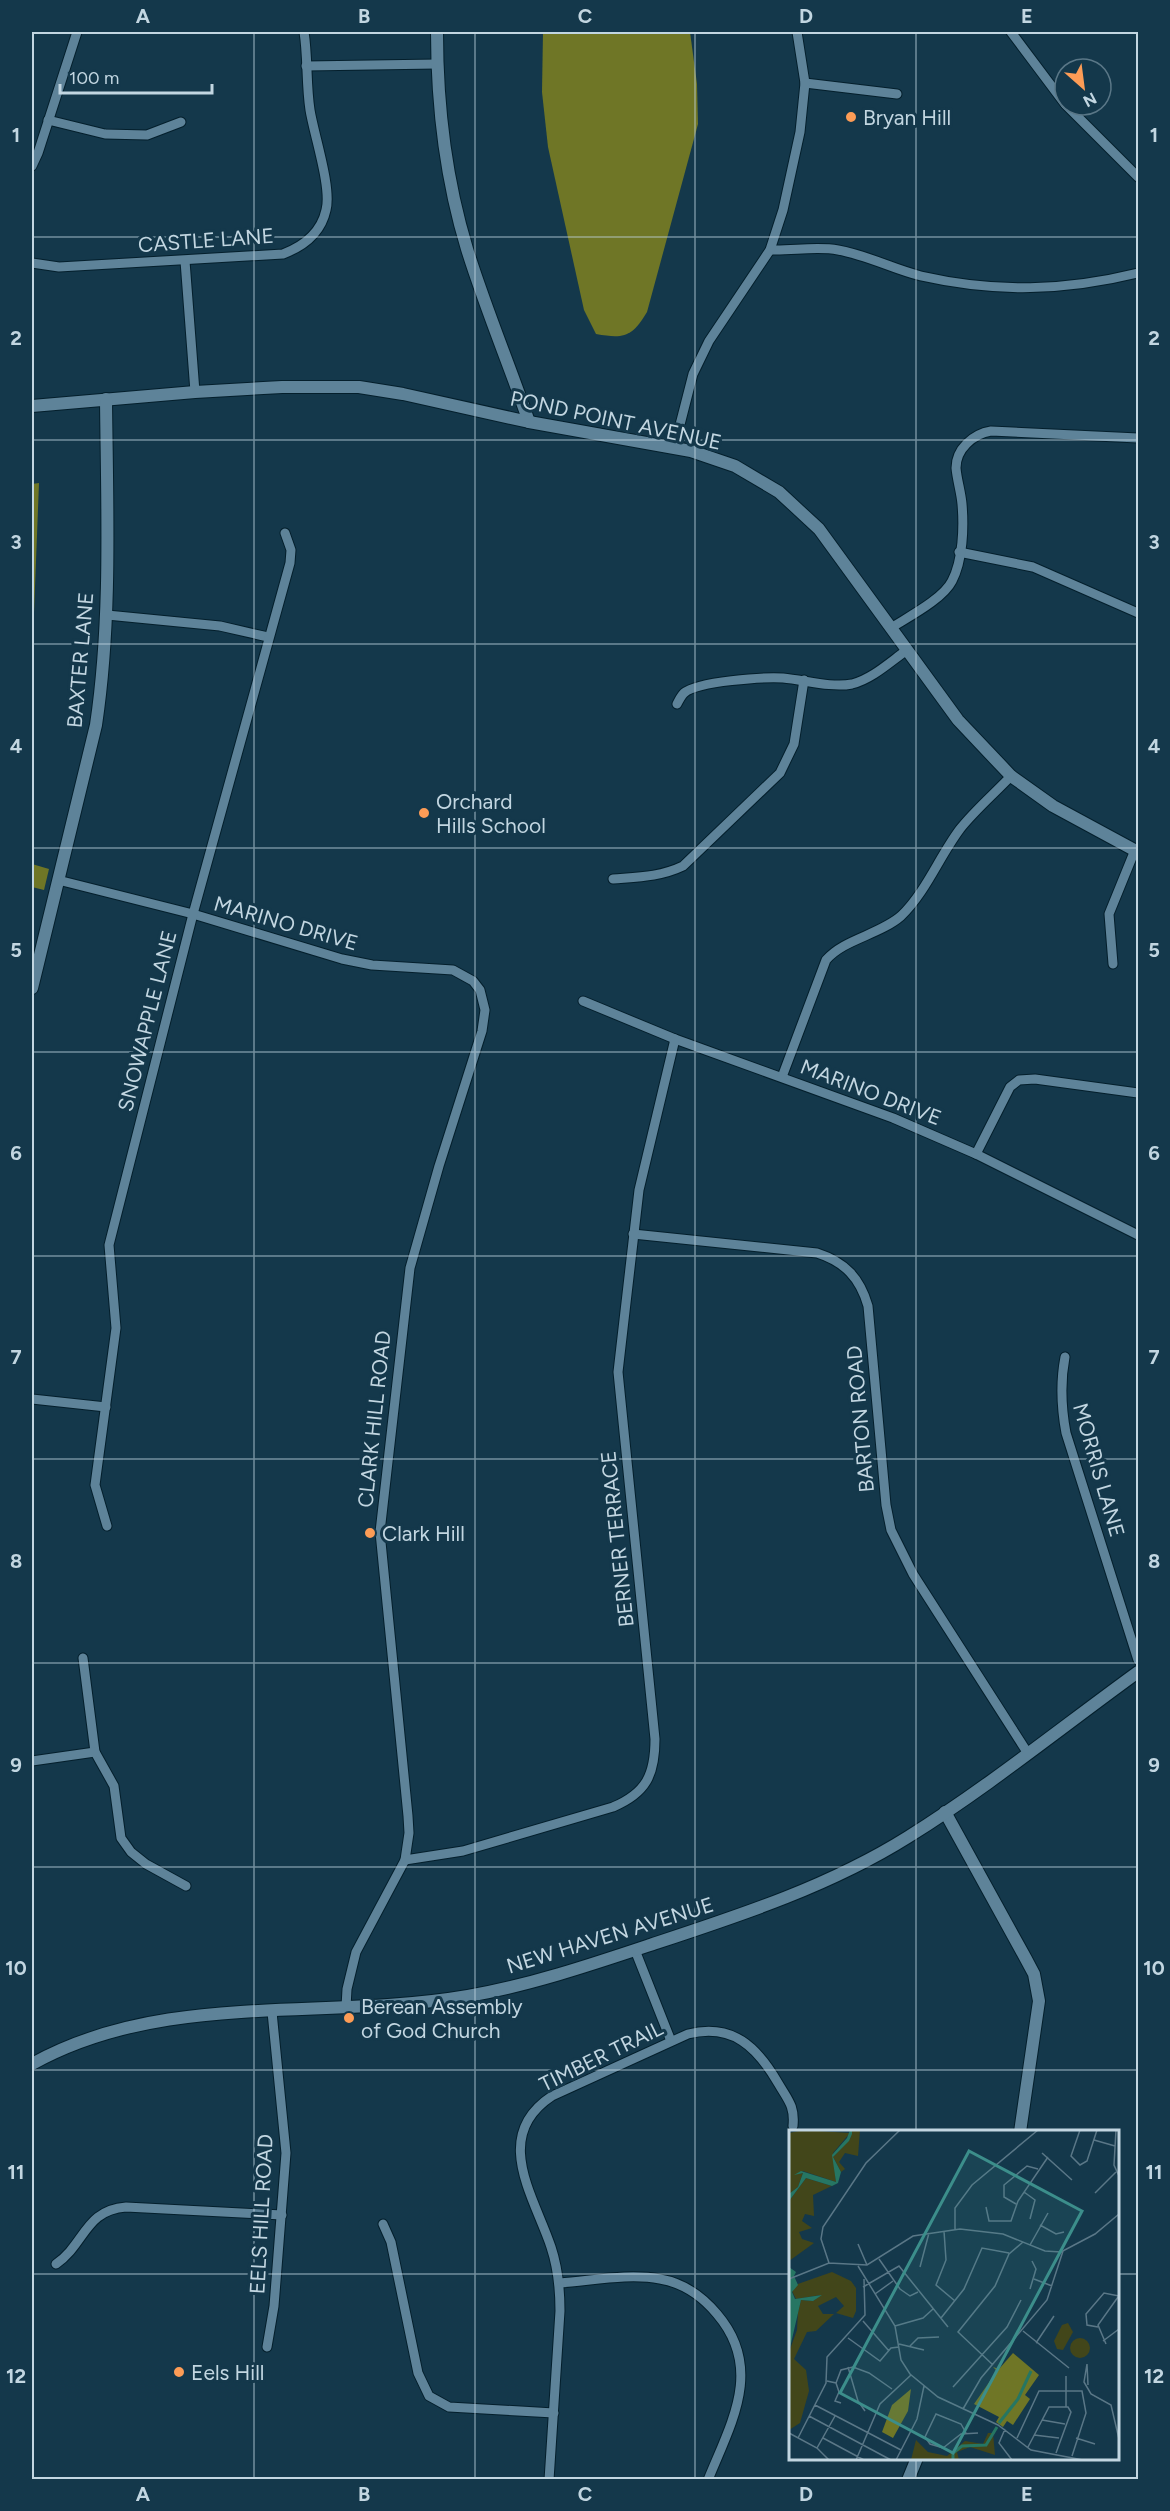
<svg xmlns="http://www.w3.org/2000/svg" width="1170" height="2511" viewBox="0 0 1170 2511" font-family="Figtree,sans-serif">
	<rect width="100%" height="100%" fill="#14384b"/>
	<!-- forest -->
	<g fill="#6f7626">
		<path d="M 543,32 L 690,32 L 697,84 L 698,124 L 647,312 C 632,337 624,339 596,334 L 584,310 L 548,147 L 542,92 Z"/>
		<path d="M 39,483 L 32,665 L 32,484 Z"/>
		<path d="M 32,864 L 49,869 L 44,890 L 32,887 Z"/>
	</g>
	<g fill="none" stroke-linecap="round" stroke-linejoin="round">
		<!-- street casing -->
		<g stroke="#041f2c" stroke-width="11">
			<g id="street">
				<path d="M 1011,32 L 1065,104"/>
				<path d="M 306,66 L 437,64"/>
				<path d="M 805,83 L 897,94"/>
				<path d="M 1066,105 L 1138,177"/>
				<path d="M 48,120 L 105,134 L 147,135 L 181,122"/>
				<path d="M 32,166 L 38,153 L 77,32"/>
				<path d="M 770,250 C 792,251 816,246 838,250 C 867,255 893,269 921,276 C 996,293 1065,291 1138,273"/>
				<path d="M 185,261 L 195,392"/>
				<path d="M 32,263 L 59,267 L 283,254 C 304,246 321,233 326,210 C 332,188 314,135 310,110 C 306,84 308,57 304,32"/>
				<path d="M 674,448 L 693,374 L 709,341 L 770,250 L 783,210 L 800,132 L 805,83 L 797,32"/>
				<path d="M 959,552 L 1033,567 L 1138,613"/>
				<path d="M 107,615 L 220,626 L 268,637"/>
				<path d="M 891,628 C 908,617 943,599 952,581 C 963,560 964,527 962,504 C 961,492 957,480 956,468 C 956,449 973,434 991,431 L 1138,438"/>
				<path d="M 677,704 C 679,700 681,696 684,693 C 698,681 764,677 783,678 C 805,680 831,688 852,684 C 872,679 890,662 907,650"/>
				<path d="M 613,879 C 637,877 660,877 683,866 L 780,773 L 794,744 L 804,680"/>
				<path d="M 58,880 L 193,914 L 342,959 L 372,965 L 453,970 L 473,981 L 480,990 L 485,1010 L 482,1031 L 439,1166 L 410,1268 L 380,1532 L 408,1816 L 409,1833 L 405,1860 L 356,1952 L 347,1989 L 346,2007"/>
				<path d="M 1113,964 L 1109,914 L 1135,850"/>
				<path d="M 583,1001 L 675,1039 L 893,1118 L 976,1154 L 1138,1235"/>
				<path d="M 782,1077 L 826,960 C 844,939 879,935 901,916 C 926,892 939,857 960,829 C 975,810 994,794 1011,776"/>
				<path d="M 976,1154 L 1010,1087 L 1019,1080 L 1035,1079 L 1138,1093"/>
				<path d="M 633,1234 L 817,1253 C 845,1262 860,1278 868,1306 L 886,1505 L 891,1530 L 913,1574 L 1027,1752"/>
				<path d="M 1065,1357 C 1060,1383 1061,1406 1066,1433 L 1138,1660"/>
				<path d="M 32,1399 L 106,1407"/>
				<path d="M 107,1526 L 95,1485 L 116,1328 L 109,1245 L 193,914 L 290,563 L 291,550 L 285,533"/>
				<path d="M 83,1658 L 95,1752 L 114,1786 L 121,1838 L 131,1852 L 146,1864 L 186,1886"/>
				<path d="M 32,1761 L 95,1752"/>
				<path d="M 405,1860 L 463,1851 L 613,1807 C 646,1793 655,1775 655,1739 L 618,1372 L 639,1190 L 675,1039"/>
				<path d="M 635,1950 L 671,2041"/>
				<path d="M 383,2224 L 391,2242 L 418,2373 L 429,2396 L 449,2407 L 554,2413"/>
				<path d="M 56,2264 C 85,2244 85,2210 126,2207 L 282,2215"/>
				<path d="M 560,2283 C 591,2281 628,2273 660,2279 C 683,2283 702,2296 717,2314 C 764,2369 731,2423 708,2480"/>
				<path d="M 267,2347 L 274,2306 L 286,2153 L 272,2012"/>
				<path d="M 549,2480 L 560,2311 C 560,2289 558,2268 551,2247 C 534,2196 491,2136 552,2096 L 688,2034 C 733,2023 757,2047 778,2083 C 788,2100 795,2106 793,2126"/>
			</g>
		</g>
		<!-- secondary casing -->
		<g stroke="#041f2c" stroke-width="14">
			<g id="secondary">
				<path d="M 437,32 C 437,104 446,180 467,249 C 485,307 509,364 529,422"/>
				<path d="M 32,406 L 195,392 L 282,387 L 359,387 L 403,394 L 529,422 L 691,451 L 735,466 L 779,492 L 819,529 L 958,720 L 1011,776 L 1053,806 L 1138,852"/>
				<path d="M 32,988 L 96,725 C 112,617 107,507 106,399"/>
				<path d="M 945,1812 L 1026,1959 L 1034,1974 L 1039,2001 L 1020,2132"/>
				<path d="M 32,2064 C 165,1990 323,2021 468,1996 C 531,1985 593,1964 653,1944 C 741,1915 830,1886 908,1837 C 988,1787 1062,1727 1138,1672"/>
				<path d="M 908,2480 L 917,2458"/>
			</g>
		</g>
		<!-- street -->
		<use href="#street" stroke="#5e8399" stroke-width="9"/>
		<!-- secondary -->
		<use href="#secondary" stroke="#5e8399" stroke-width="12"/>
	</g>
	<!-- grid -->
	<path fill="none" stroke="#c2d6e1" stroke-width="1.5" stroke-opacity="0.55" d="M 254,32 L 254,2480M 475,32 L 475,2480M 695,32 L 695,2480M 916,32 L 916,2132M 32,237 L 1138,237M 32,440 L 1138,440M 32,644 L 1138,644M 32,848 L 1138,848M 32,1052 L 1138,1052M 32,1256 L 1138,1256M 32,1459 L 1138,1459M 32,1663 L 1138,1663M 32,1867 L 1138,1867M 32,2070 L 1138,2070M 32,2274 L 790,2274M 1118,2274 L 1138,2274M 916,2458 L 916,2480"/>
	<!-- markers -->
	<g fill="#fd9c56" stroke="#14384b" stroke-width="2">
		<circle cx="851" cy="117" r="6"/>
		<circle cx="424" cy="813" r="6"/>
		<circle cx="370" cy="1533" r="6"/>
		<circle cx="349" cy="2018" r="6"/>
		<circle cx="179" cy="2372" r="6"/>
	</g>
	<g text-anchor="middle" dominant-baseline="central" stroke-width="6" stroke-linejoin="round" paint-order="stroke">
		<!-- poi labels -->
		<g font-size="21" fill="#c2d6e1" stroke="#14384b" text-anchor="start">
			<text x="863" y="117">Bryan Hill</text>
			<text x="436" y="801">Orchard<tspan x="436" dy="24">Hills School</tspan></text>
			<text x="382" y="1533">Clark Hill</text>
			<text x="361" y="2006">Berean Assembly<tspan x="361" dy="24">of God Church</tspan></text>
			<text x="191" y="2372">Eels Hill</text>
		</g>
		<!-- street labels -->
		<g font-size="21" fill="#c2d6e1" stroke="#14384b">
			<text transform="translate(206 240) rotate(-4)">CASTLE LANE</text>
			<text transform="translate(616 420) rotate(12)">POND POINT AVENUE</text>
			<text transform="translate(80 660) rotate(-85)">BAXTER LANE</text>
			<text transform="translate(286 923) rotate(16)">MARINO DRIVE</text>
			<text transform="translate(147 1021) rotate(-76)">SNOWAPPLE LANE</text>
			<text transform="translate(871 1092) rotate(21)">MARINO DRIVE</text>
			<text transform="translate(374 1419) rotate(-84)">CLARK HILL ROAD</text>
			<text transform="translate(860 1419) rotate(-95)">BARTON ROAD</text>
			<text transform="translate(1099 1470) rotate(74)">MORRIS LANE</text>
			<text transform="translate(617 1539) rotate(-96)">BERNER TERRACE</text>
			<text transform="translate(610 1935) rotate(-17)">NEW HAVEN AVENUE</text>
			<text transform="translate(601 2056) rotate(-26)">TIMBER TRAIL</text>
			<text transform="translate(261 2214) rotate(-87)">EELS HILL ROAD</text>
		</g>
	</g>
	<!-- overview -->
	<g transform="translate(789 2130)">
		<rect width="330" height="330" fill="#14384b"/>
		<path d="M 15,0 L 61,3 L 44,23 L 47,52 L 14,41 L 9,44 L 14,43 L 9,57 L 0,64 L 0,3 ZM 63,0 L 71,0 L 69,26 L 56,23 L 50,32 L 56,39 L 52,42 L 44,27 L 61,9 ZM 17,48 L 43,56 L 49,53 L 24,65 L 25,86 L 16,84 L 13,91 L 23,98 L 10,102 L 13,109 L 25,113 L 0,131 L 0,71 ZM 43,142 L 62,151 L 67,158 L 67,181 L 64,188 L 47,183 L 55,176 L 47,167 L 29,176 L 34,184 L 45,184 L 27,201 L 18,202 L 5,229 L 17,240 L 20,261 L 11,293 L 0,300 L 0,222 L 8,200 L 9,182 L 12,170 L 24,171 L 32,165 L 7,169 L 3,161 L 6,155 ZM 279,193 L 284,202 L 274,220 L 268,219 L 265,211 L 273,195 ZM281 218a10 10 0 1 1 20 0a10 10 0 1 1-20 0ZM 199,303 L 204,303 L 206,325 L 181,317 L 168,322 L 170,330 L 122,330 L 127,310 L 139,322 L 158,326 L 176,311 L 194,314 Z" fill="#42461a"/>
		<path d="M 224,223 L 250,245 L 236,265 L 241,269 L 224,295 L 218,291 L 214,297 L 207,292 L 210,287 L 185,274 L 208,241 L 204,237 L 210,239 ZM 122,259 L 119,281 L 104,308 L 93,302 L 103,275 Z" fill="#6f7626"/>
		<path d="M 61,0 L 63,0 L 63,4 L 60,11 L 44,27 L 52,42 L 49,53 L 43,56 L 17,48 L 0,71 L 0,64 L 9,57 L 14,43 L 5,45 L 12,41 L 47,52 L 43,25 L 58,8 ZM 0,137 L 7,142 L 5,146 L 9,155 L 3,162 L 6,169 L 33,165 L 24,171 L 12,170 L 0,222 Z" fill="#267663"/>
		<path fill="none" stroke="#267663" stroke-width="3" d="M 210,293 L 229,269 L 242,241M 164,330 L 164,323 L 173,316 L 197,315 L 208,297"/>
		<path fill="none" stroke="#5a7787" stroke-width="1.5" d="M 291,0 L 282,26 L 291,35 L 298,31 L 308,0M 327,0 L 325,35 L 330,46M 305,10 L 326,16M 253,23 L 283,50M 235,62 L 246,70 L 241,89M 306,63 L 327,42M 227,74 L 215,67 L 215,55 L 238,36 L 249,39M 197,77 L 200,91 L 222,91 L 229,71 L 259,27M 251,95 L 267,104 L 275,102M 166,100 L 166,78 L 183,55 L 249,0M 155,101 L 157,130 L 147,155 L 166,171M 69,114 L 78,135M 241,115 L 259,83M 90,129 L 111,159 L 121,166 L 129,162M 40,133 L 32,109 L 34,97 L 77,33 L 111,0M 69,136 L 106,196 L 112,230 L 121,244 L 149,267 L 209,295 L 242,320 L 294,330M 131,137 L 140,103M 0,149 L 40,133 L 78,135 L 124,106 L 171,99 L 214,104 L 256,121 L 272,122 L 306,104 L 330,84M 245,149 L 263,156M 74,157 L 110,136 L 159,197M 241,159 L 247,139 L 243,131M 86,164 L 104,151M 152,188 L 175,159 L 193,118 L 220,123M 74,191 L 100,221M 106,196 L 134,188 L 144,179M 309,197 L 298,195 L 297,184 L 315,163 L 330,166M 234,201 L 280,238M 59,208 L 91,231 L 102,218 L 110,217M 314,211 L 330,199M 247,213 L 265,186M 110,214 L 135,220M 317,214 L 309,195 L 329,167M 121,216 L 129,208 L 150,207M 204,235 L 169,202 L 206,156 L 220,124 L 234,112M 59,237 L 69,271 L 76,281M 277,246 L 277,277M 38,251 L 47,253 L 50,262 L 46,271 L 52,273M 47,253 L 52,240 L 64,237 L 80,243 L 103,259M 299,255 L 298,234 L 295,252 L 302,264 L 322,275 L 330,309M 164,257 L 218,197 L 232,170M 26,275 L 112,320M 174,279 L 192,248 L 258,170 L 274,121M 20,286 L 102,330M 253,290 L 276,294M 216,299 L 210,313 L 223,330M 0,303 L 28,318 L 40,330M 177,303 L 172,294 L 147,284 L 136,307 L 141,314 L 154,318 L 172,304 L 189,303M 245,305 L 270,308M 9,308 L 37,253 L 38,227 L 76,185 L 75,149M 34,308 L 75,330M 228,308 L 250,261 L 293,261 L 297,283 L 283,326M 287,308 L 306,314M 239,317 L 260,277 L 279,277 L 282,282 L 267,323M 28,318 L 46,286M 67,330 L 91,274 L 122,245M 107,330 L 128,289 L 135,256"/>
		<path fill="#3c8e8b" fill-opacity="0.15" stroke="#3c8e8b" stroke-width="3" d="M 180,21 L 293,81 L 164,323 L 51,263 Z"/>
		<rect width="330" height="330" fill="none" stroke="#c2d6e1" stroke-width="3"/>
	</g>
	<!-- border -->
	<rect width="1170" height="2511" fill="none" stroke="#14384b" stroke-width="66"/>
	<!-- north arrow -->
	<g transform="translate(1083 87) rotate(152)"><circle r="28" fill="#14384b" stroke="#5a7787" stroke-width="1.5"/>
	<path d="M0-4.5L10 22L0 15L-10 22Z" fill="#fd9c56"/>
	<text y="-9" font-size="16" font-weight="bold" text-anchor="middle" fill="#c2d6e1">N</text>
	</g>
	<!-- scale -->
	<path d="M60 84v9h152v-9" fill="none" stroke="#c2d6e1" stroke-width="3"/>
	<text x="69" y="84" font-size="18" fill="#c2d6e1" stroke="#14384b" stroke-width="4.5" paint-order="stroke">100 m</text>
	<rect x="33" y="33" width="1104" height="2445" fill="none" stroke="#c2d6e1" stroke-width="2"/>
	<g font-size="20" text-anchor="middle" font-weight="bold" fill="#c2d6e1">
		<text x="143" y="23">A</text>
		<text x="364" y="23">B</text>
		<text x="585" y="23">C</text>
		<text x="806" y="23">D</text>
		<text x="1027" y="23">E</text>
		<text x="16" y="142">1</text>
		<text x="1154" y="142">1</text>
		<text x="16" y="345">2</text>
		<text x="1154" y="345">2</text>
		<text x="16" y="549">3</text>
		<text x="1154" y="549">3</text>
		<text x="16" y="753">4</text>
		<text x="1154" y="753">4</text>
		<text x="16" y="957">5</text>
		<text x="1154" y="957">5</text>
		<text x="16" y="1160">6</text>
		<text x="1154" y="1160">6</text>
		<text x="16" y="1364">7</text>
		<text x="1154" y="1364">7</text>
		<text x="16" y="1568">8</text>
		<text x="1154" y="1568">8</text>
		<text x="16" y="1772">9</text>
		<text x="1154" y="1772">9</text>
		<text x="16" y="1975">10</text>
		<text x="1154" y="1975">10</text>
		<text x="16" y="2179">11</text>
		<text x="1154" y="2179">11</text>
		<text x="16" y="2383">12</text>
		<text x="1154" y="2383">12</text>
		<text x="143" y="2501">A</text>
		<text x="364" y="2501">B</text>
		<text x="585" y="2501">C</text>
		<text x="806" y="2501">D</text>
		<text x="1027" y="2501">E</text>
	</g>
</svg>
